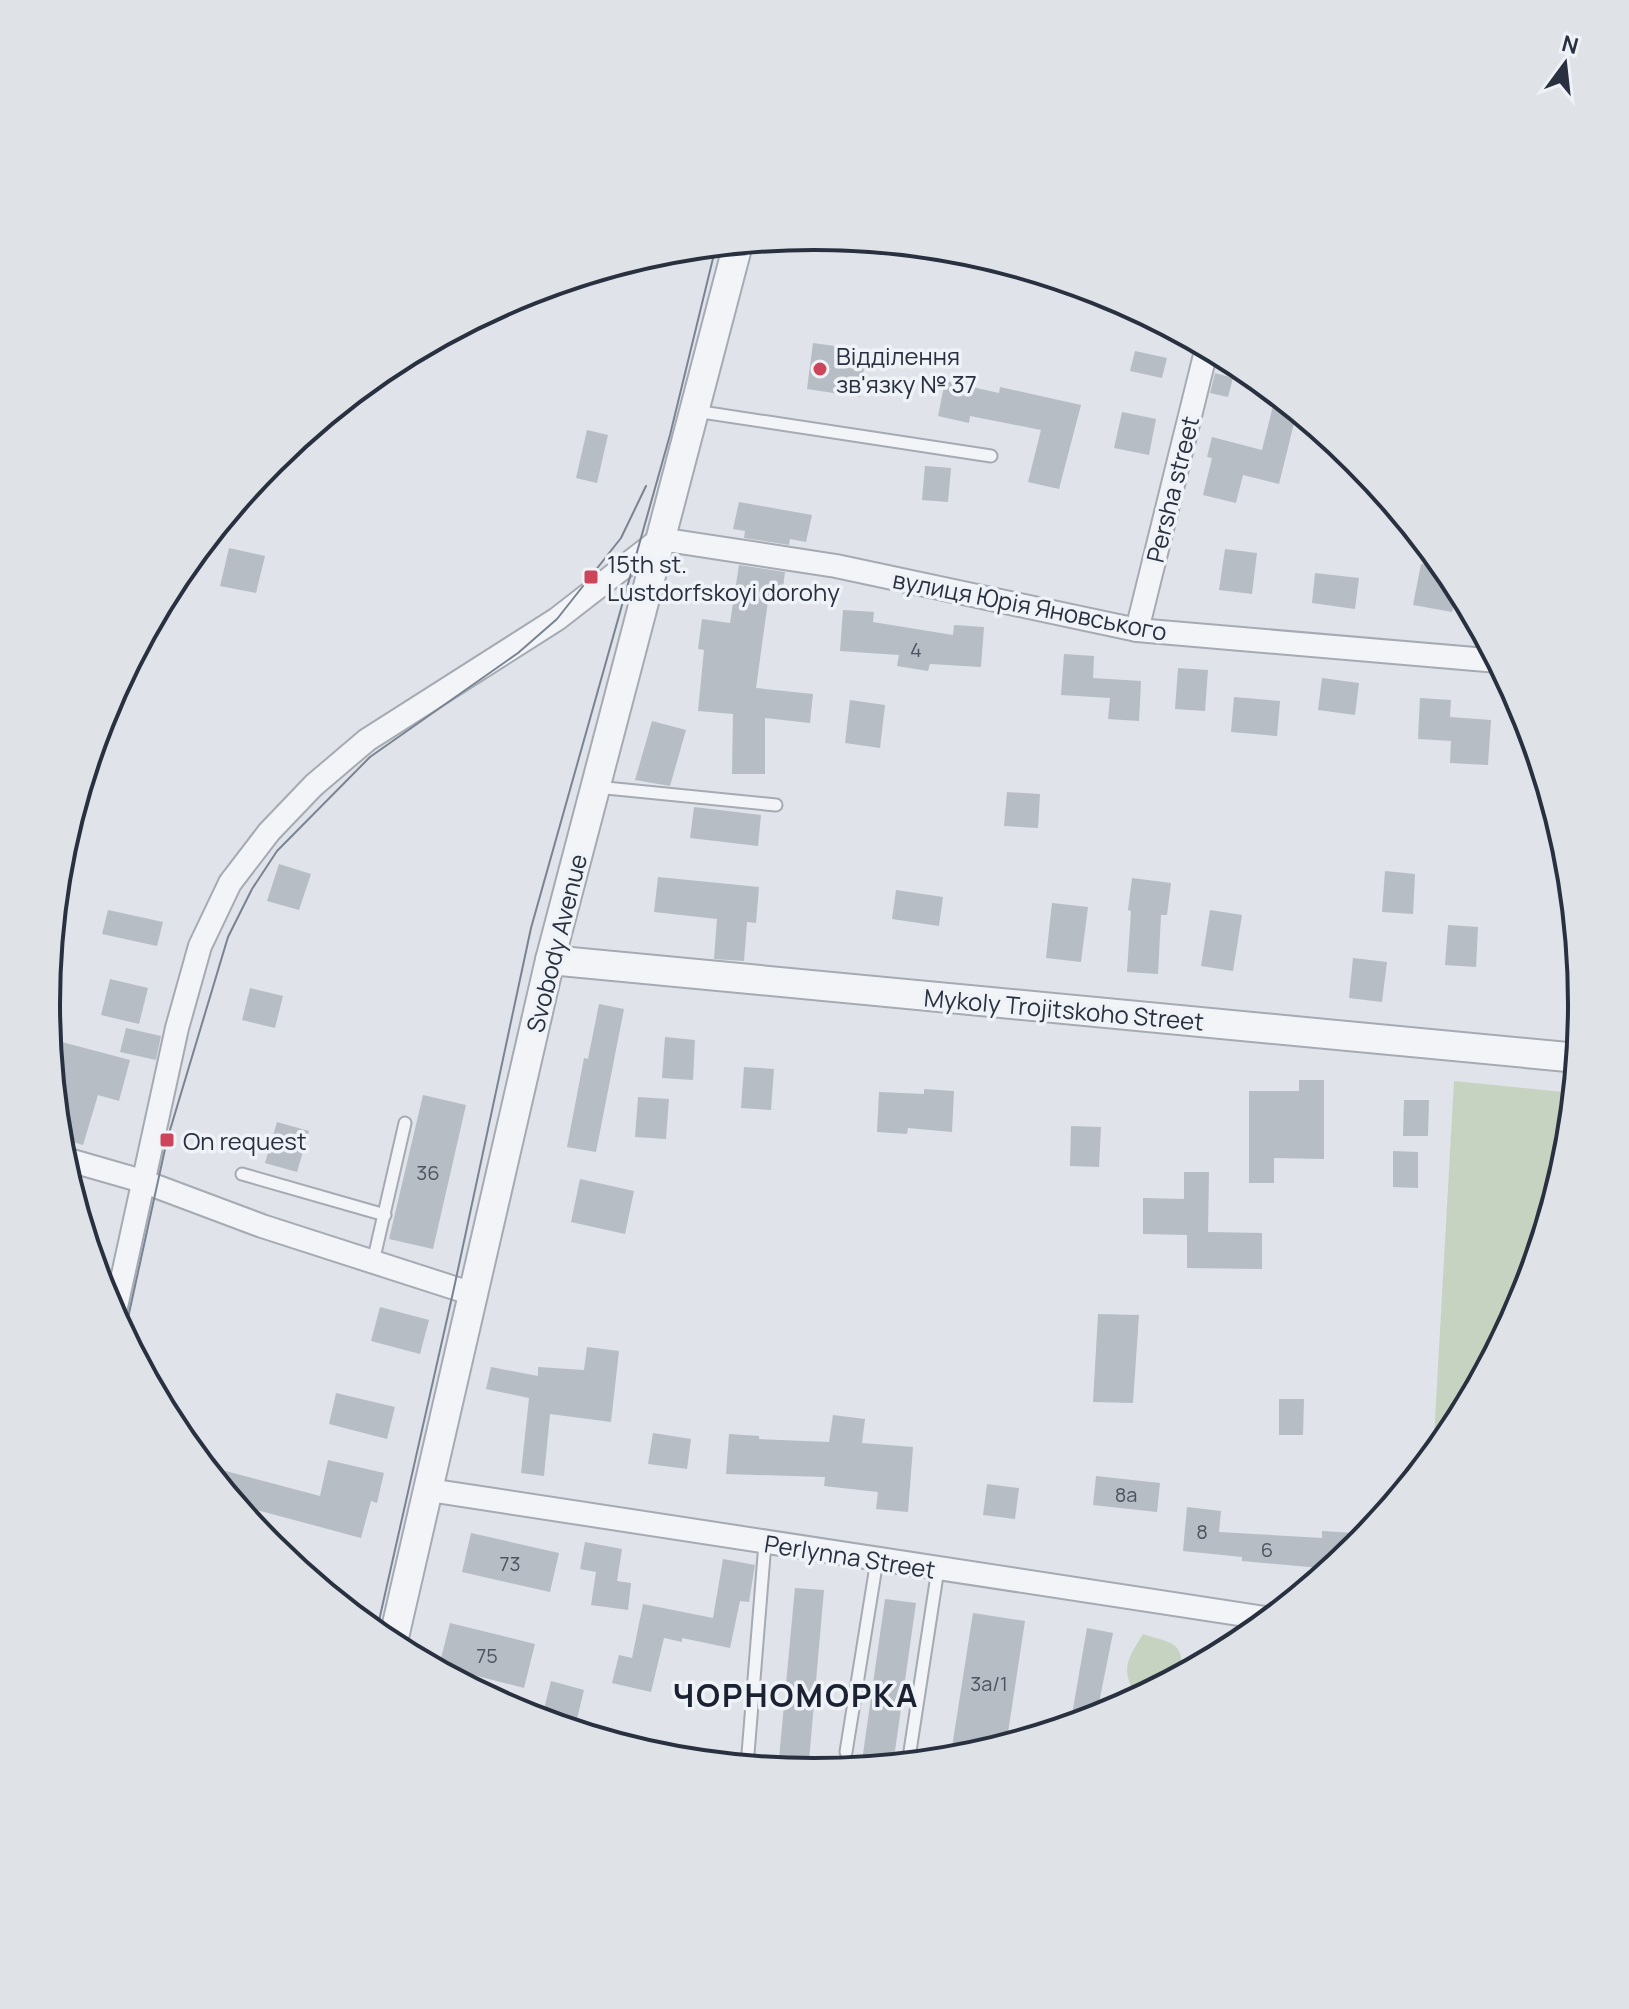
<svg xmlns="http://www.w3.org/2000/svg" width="1629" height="2009" viewBox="0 0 1629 2009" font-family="Manrope,sans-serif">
	<rect width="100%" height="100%" fill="#e0e3e9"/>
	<!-- green -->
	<g fill="#c6d3c1">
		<path d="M 1454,1081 L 1574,1093 L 1568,1155 L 1524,1299 L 1453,1432 L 1433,1456 Z"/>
		<path d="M 1143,1634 C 1173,1644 1183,1640 1182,1675 L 1138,1699 C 1120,1669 1126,1662 1143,1634 Z"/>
	</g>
	<!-- building -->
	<g fill="#b7bdc5">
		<path d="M 813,343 L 870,351 L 868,369 L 864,369 L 860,397 L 807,389 Z"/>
		<path d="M 1135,351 L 1167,358 L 1162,378 L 1130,371 Z"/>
		<path d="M 1215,373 L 1233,378 L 1228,397 L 1210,393 Z"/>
		<path d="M 945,381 L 999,393 L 1000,387 L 1081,405 L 1059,489 L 1028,482 L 1041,430 L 970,416 L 969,423 L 938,416 Z"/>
		<path d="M 1276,394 L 1297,411 L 1279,484 L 1243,475 L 1236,503 L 1203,495 L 1212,458 L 1207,457 L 1212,437 L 1262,450 Z"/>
		<path d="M 1122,412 L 1156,419 L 1149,455 L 1114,448 Z"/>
		<path d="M 587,430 L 608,435 L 597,483 L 576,478 Z"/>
		<path d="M 925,466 L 951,468 L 948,502 L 922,500 Z"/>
		<path d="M 739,502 L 812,515 L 806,542 L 790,539 L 789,545 L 744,538 L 745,531 L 733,529 Z"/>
		<path d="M 229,548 L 265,556 L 256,593 L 220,586 Z"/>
		<path d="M 1225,549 L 1257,553 L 1252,594 L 1219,590 Z"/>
		<path d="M 1421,564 L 1446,568 L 1454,578 L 1458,585 L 1452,612 L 1413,605 Z"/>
		<path d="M 739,565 L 785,572 L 781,603 L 768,601 L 756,688 L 813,694 L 810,723 L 765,718 L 765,774 L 732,774 L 733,714 L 698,711 L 704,650 L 698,649 L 702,619 L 730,623 Z"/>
		<path d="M 1315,573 L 1359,578 L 1355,609 L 1312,603 Z"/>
		<path d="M 843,610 L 874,612 L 873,622 L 953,635 L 954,625 L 984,627 L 981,667 L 930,664 L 928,671 L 897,666 L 899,655 L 840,651 Z"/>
		<path d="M 1064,654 L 1094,656 L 1093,678 L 1141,681 L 1139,721 L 1108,719 L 1110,698 L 1061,695 Z"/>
		<path d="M 1178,668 L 1208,670 L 1205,711 L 1175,709 Z"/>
		<path d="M 1322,678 L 1359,683 L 1355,715 L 1318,710 Z"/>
		<path d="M 1234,697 L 1280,701 L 1277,736 L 1231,732 Z"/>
		<path d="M 1420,698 L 1451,700 L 1450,717 L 1491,720 L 1488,765 L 1450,763 L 1451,741 L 1418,739 Z"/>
		<path d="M 850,700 L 885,705 L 880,748 L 845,743 Z"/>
		<path d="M 652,721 L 686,730 L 670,786 L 635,780 Z"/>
		<path d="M 1007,792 L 1040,794 L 1038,828 L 1004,826 Z"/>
		<path d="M 694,807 L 761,815 L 758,846 L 690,838 Z"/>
		<path d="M 279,864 L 311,874 L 299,910 L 267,901 Z"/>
		<path d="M 1385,871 L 1415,874 L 1413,914 L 1382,912 Z"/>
		<path d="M 658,877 L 759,887 L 756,923 L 747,922 L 744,961 L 714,959 L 717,919 L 654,912 Z"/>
		<path d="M 1132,878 L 1171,883 L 1167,915 L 1161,915 L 1158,974 L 1127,972 L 1131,911 L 1128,910 Z"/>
		<path d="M 896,890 L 943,897 L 939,926 L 892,919 Z"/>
		<path d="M 1052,903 L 1088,907 L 1081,962 L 1046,958 Z"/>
		<path d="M 108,910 L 163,922 L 157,946 L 102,934 Z"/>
		<path d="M 1210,910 L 1242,915 L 1233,971 L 1201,966 Z"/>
		<path d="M 1448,925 L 1478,927 L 1476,967 L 1445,965 Z"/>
		<path d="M 1353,958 L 1387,962 L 1382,1002 L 1349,998 Z"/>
		<path d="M 110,979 L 148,988 L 139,1024 L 101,1015 Z"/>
		<path d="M 250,988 L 283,996 L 275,1028 L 242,1020 Z"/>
		<path d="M 599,1004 L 624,1009 L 596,1152 L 567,1147 L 584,1058 L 588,1059 Z"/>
		<path d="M 126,1028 L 161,1036 L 156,1060 L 120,1052 Z"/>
		<path d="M 665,1037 L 695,1040 L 693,1080 L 662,1078 Z"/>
		<path d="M 62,1042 L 130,1060 L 119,1101 L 98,1095 L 83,1145 L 59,1138 L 53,1077 Z"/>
		<path d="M 744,1067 L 774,1069 L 771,1110 L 741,1108 Z"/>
		<path d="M 1299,1080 L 1324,1080 L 1324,1159 L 1274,1158 L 1274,1183 L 1249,1183 L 1249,1091 L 1299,1091 Z"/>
		<path d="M 924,1089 L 954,1091 L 952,1132 L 908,1128 L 907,1134 L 877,1132 L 879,1092 L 924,1094 Z"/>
		<path d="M 423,1095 L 466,1105 L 433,1249 L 389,1239 Z"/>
		<path d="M 638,1097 L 669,1099 L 666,1139 L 635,1137 Z"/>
		<path d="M 1404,1100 L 1429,1100 L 1428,1136 L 1403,1136 Z"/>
		<path d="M 277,1122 L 309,1131 L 297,1172 L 265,1163 Z"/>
		<path d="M 1071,1126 L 1101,1127 L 1099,1167 L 1070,1166 Z"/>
		<path d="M 1393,1151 L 1418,1152 L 1418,1188 L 1393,1187 Z"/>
		<path d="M 1184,1172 L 1209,1172 L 1208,1232 L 1262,1233 L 1262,1269 L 1187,1268 L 1187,1235 L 1143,1234 L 1143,1198 L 1184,1199 Z"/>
		<path d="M 580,1179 L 634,1191 L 625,1234 L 571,1222 Z"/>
		<path d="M 380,1307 L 429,1320 L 420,1354 L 371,1341 Z"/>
		<path d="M 1098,1314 L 1139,1315 L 1133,1403 L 1093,1402 Z"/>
		<path d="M 587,1347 L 619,1351 L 611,1422 L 550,1414 L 544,1476 L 521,1473 L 529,1398 L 486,1389 L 491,1367 L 538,1376 L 538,1367 L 584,1370 Z"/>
		<path d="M 336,1393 L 395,1407 L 387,1439 L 329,1424 Z"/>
		<path d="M 1279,1399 L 1304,1399 L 1303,1435 L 1279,1435 Z"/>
		<path d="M 833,1415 L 865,1419 L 862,1443 L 913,1447 L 908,1512 L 876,1509 L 878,1492 L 824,1486 L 825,1477 L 726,1474 L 729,1434 L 759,1436 L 759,1439 L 829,1442 Z"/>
		<path d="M 653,1433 L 691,1439 L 687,1469 L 648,1464 Z"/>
		<path d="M 328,1460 L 384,1473 L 377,1503 L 371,1501 L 361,1538 L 235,1504 L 203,1465 L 320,1496 Z"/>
		<path d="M 1096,1476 L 1160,1483 L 1157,1512 L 1093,1505 Z"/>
		<path d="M 987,1484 L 1019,1488 L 1015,1519 L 983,1515 Z"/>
		<path d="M 1187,1507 L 1221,1511 L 1219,1532 L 1322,1538 L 1322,1531 L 1354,1533 L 1353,1552 L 1332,1569 L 1242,1561 L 1242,1557 L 1183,1551 Z"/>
		<path d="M 471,1533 L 559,1553 L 550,1592 L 462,1572 Z"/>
		<path d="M 585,1542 L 622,1549 L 617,1581 L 631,1583 L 628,1610 L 591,1605 L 596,1572 L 580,1569 Z"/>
		<path d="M 723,1559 L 755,1565 L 749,1602 L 740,1601 L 730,1648 L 682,1638 L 682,1642 L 664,1638 L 651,1692 L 612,1683 L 619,1655 L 632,1658 L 643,1604 L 713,1618 Z"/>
		<path d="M 795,1588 L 824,1590 L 808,1772 L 778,1769 Z"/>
		<path d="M 885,1599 L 916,1603 L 893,1765 L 861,1768 Z"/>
		<path d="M 973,1613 L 1025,1621 L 1006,1746 L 964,1758 L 950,1760 Z"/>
		<path d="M 450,1623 L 535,1644 L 524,1688 L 439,1666 Z"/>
		<path d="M 1087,1628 L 1113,1633 L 1096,1718 L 1070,1726 Z"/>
		<path d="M 551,1681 L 584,1690 L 574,1731 L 541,1721 Z"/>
	</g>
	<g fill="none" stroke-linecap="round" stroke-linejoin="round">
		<!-- service casing -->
		<g stroke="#a5aab3" stroke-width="15">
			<g id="service">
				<path d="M 695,411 L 991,456"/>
				<path d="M 596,787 L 776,805"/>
				<path d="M 242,1174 L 385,1215"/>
				<path d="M 373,1262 L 405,1123"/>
				<path d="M 846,1752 L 877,1560"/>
				<path d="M 908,1764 L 938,1569"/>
				<path d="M 747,1766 L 765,1543"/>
			</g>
		</g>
		<!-- minor casing -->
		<g stroke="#a5aab3" stroke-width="26">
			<g id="minor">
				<path d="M 1137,630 L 1207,347"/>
				<path d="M 62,1158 L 142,1181 L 262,1226 L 473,1294"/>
				<path d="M 114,1316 L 177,1028 L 200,946 L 230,883 L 269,832 L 314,785 L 367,740 L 557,619 L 660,539 L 836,566 L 1137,630 L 1498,661"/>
				<path d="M 429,1490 L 1271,1619"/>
			</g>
		</g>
		<!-- tertiary casing -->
		<g stroke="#a5aab3" stroke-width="32">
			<g id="tertiary">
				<path d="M 550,960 L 1578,1058"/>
				<path d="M 392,1646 L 550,960 L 738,244"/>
			</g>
		</g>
		<!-- service -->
		<use href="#service" stroke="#f2f4f7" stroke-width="11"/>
		<!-- minor -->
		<use href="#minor" stroke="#f2f4f7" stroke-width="22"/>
		<!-- tertiary -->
		<use href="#tertiary" stroke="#f2f4f7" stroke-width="28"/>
		<!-- tram -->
		<g stroke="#798392" stroke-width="2">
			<path d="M 124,1336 L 167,1140 L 228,937 L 252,889 L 277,851 L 370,757 L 518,653 L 557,619 L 621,538 L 646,486"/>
			<path d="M 376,1634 L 454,1288 L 531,928 L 670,435 L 716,246"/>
		</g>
	</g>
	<!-- markers -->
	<g fill="#cd455b" stroke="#eff2f6" stroke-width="3">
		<circle cx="820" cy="369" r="8"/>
		<rect x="583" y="569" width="16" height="16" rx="4"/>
		<rect x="159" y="1132" width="16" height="16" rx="4"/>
	</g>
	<g text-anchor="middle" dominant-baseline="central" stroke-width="7" stroke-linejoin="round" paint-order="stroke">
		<!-- number labels -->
		<g font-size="20" fill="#4c5461">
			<text x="916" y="649">4</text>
			<text x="428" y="1172">36</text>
			<text x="1126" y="1494">8а</text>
			<text x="1202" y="1531">8</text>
			<text x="1267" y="1549">6</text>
			<text x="510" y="1563">73</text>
			<text x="487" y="1655">75</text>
			<text x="989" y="1683">3а/1</text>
		</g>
		<!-- poi labels -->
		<g font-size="24" fill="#293140" stroke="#eff2f6" text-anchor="start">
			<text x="836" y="355">Відділення<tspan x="836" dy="28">зв'язку № 37</tspan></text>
			<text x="607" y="563">15th st.<tspan x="607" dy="28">Lustdorfskoyi dorohy</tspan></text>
			<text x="183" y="1140">On request</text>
		</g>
		<!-- street labels -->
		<g font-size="24" fill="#293140" stroke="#eff2f6">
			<text transform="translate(1172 489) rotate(-76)">Persha street</text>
			<text transform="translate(1030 605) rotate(11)">вулиця Юрія Яновського</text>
			<text transform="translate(556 943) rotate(-76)">Svobody Avenue</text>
			<text transform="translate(1064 1009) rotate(5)">Mykoly Trojitskoho Street</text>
			<text transform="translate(850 1556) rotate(9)">Perlynna Street</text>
		</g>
		<!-- district labels -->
		<g font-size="32" font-weight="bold" letter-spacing="2" fill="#1b2231" stroke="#eff2f6">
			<text x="796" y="1695">ЧОРНОМОРКА</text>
		</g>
	</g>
	<!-- crop -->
	<path d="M0 0H1629V2009H0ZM60 1004a754 754 0 1 1 1508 0a754 754 0 1 1-1508 0Z" fill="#dfe3e7" fill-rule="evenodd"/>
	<path fill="none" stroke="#293140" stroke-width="4" d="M60 1004a754 754 0 1 1 1508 0a754 754 0 1 1-1508 0Z"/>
	<!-- north arrow -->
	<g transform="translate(1565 64) rotate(15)" stroke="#eff2f6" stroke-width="6" paint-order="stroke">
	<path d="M0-6L14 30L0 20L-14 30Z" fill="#293140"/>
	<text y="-12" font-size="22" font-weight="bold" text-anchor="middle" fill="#293140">N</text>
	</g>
</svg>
